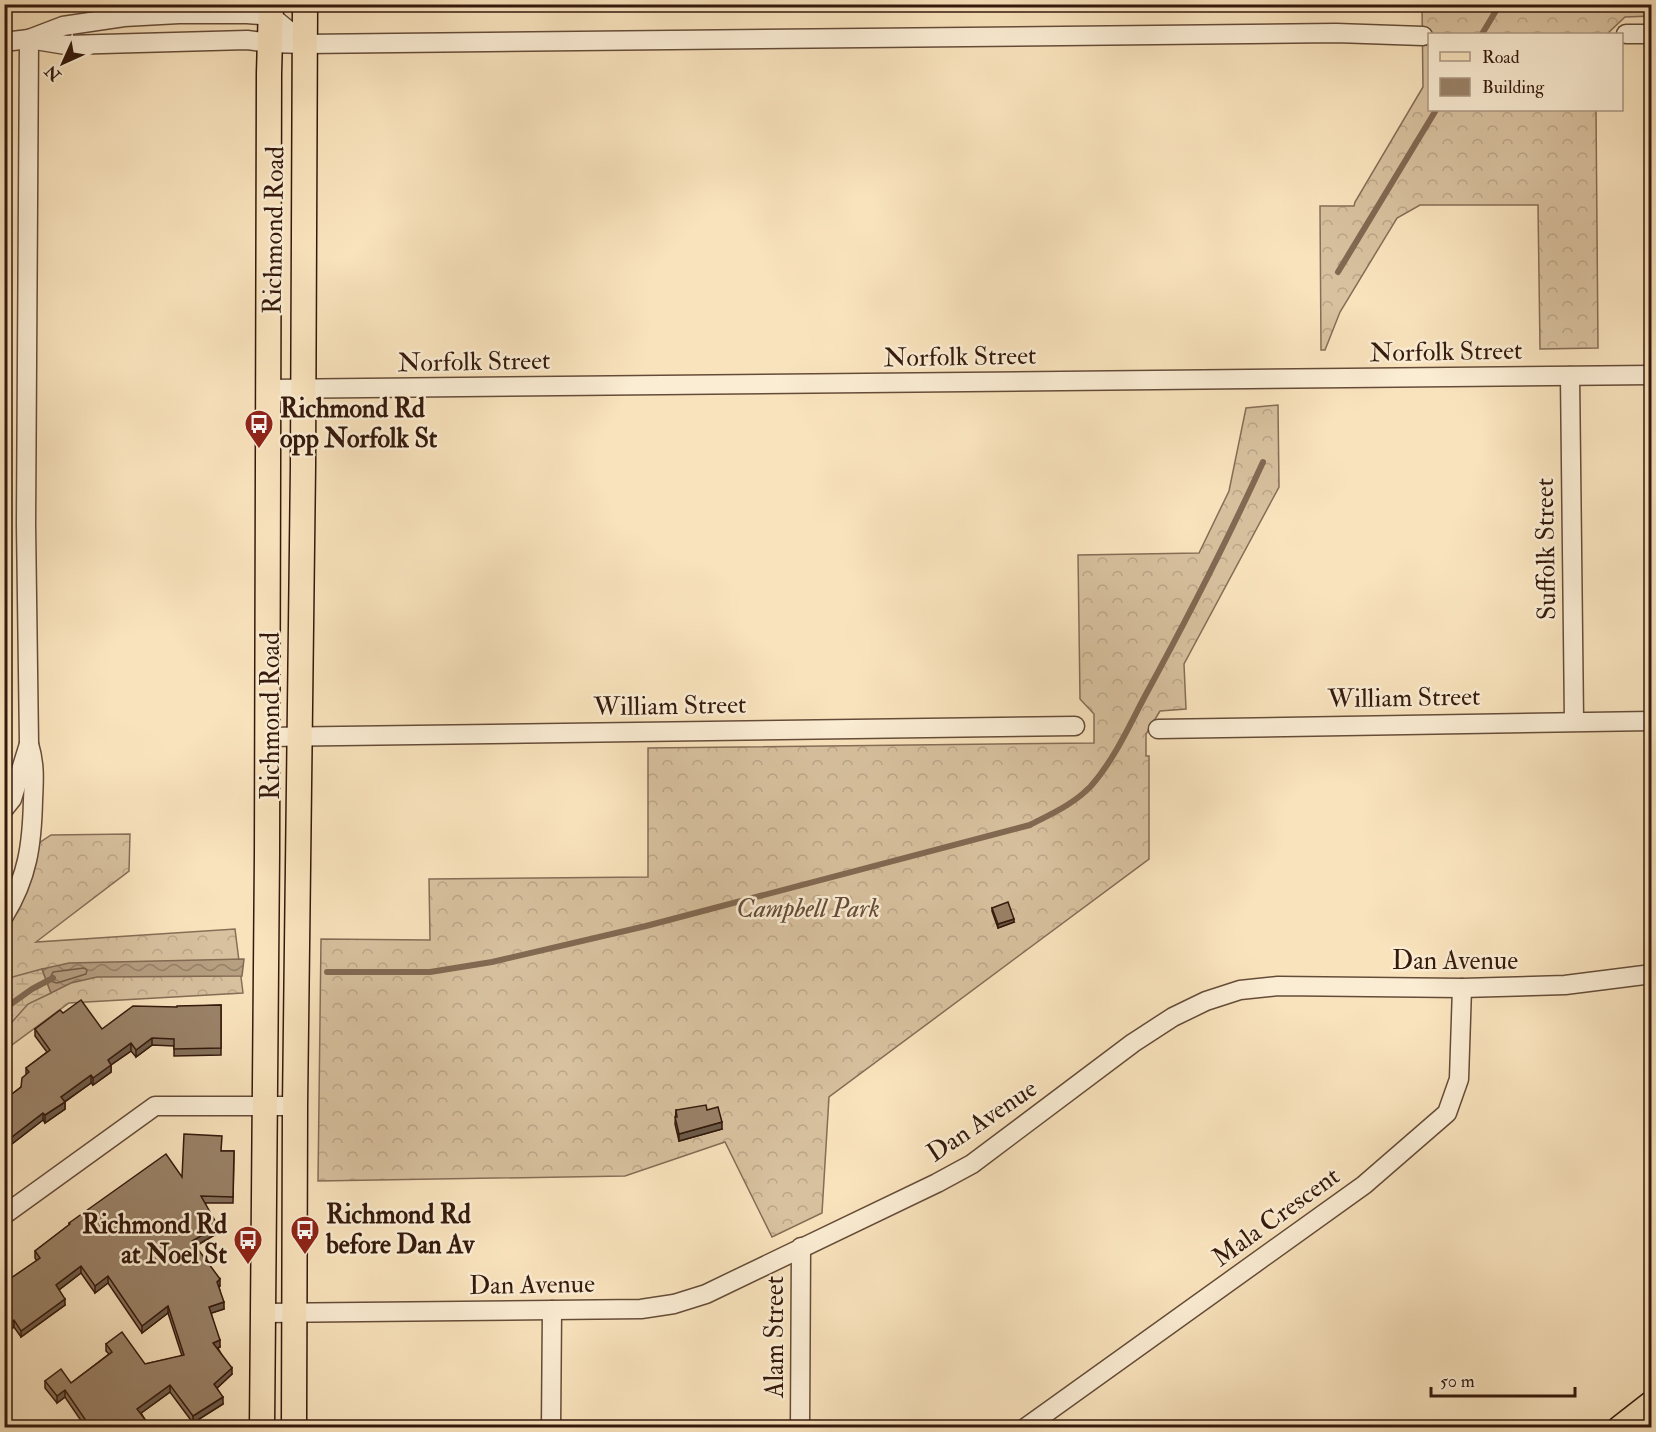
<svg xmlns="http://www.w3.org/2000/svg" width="1656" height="1432" viewBox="0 0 1656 1432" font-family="'IM FELL Double Pica',serif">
	<defs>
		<pattern id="forest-crowns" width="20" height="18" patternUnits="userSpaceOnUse" patternTransform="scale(1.5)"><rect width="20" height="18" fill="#d8c19f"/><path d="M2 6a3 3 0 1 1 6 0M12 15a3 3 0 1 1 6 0" fill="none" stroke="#baa588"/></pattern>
		<pattern id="wetland-marsh" width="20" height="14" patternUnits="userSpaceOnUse" patternTransform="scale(1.5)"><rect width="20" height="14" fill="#d8c19f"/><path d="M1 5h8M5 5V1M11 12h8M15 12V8" fill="none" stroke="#baa588"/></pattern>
		<pattern id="water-waves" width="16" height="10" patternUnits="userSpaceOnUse" patternTransform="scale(1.5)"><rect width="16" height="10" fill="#b69e81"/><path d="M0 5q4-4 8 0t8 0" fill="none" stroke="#958068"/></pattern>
	</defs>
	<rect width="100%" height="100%" fill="#f9e3bd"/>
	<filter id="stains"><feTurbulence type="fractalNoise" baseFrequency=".00333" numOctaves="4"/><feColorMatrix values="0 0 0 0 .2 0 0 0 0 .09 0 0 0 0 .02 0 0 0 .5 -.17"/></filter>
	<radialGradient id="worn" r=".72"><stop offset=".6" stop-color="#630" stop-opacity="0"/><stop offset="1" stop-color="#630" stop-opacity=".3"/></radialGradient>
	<!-- forest -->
	<g fill="url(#forest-crowns)" stroke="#866d56" stroke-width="1.5">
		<path d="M 1074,5 L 1074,4 L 1366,5 L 1074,8 Z"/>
		<path d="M 1422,5 L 1651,5 L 1651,16 L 1625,17 L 1607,34 L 1430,34 L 1430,110 L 1596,110 L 1598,348 L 1540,349 L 1538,205 L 1420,205 L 1397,218 L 1340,312 L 1325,350 L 1321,350 L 1320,206 L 1354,206 L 1355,202 L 1423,87 Z"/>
		<path d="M 4,82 L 7,89 L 7,233 L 5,233 Z"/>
		<path d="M 1278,405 L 1279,487 L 1184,664 L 1186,709 L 1160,711 L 1146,734 L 1146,756 L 1149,756 L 1149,859 L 829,1097 L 822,1213 L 772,1237 L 725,1142 L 625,1176 L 318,1181 L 321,939 L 430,940 L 429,879 L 648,877 L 648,748 L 1094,743 L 1094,714 L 1080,699 L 1078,555 L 1199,553 L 1229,491 L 1246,408 Z"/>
		<path d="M 130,834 L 129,871 L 36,942 L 235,929 L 243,993 L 69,1003 L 5,1050 L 5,929 L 19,905 L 39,843 L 51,835 Z"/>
	</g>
	<!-- wetland -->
	<path fill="url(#wetland-marsh)" stroke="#866d56" stroke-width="1.5" d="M 42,969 L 51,993 L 28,1004 L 5,1030 L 5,979 Z"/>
	<!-- water -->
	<path fill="url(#water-waves)" stroke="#826952" stroke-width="1.5" d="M 244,959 L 242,976 L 97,977 L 71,983 L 51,993 L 42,969 L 69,963 Z"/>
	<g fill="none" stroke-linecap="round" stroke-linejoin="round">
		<!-- shore -->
		<path stroke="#755c46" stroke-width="1.5" d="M 84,968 L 87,970 L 86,974 L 57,983 L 53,982 L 51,976 L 53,972 Z"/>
		<!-- stream -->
		<g stroke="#826952" stroke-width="6">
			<path d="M 1482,34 L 1500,4"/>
			<path d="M 1338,272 L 1436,110"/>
			<path d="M 327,972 L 430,972 L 492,962 L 646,926 L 1030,825 C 1051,814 1074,804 1091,786 C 1114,760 1129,726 1145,696 C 1187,619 1227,541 1263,462"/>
			<path d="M 4,1009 L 32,989 L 53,978"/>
		</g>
		<!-- minor casing -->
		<g stroke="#654c38" stroke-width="21">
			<g id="minor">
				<path d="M 1626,34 L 1652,34"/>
				<path d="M 29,39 L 63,26 L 124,17 L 179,14 L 247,14 L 271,16 L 305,44"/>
				<path d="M 4,42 L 29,39 L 66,45 L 247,40 L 270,43 L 305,44 L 1336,33 L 1423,36"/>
				<path d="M 1570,376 L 1574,721"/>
				<path d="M 269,389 L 1652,375"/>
				<path d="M 1158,729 L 1652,721"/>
				<path d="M 266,737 L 1075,726"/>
				<path d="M 4,809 L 12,799 L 29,744"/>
				<path d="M 4,916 C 28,877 32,844 33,800 C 34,779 35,764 29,744 L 26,524 L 29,39"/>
				<path d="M 4,1215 L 155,1106 L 295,1106"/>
				<path d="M 263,1313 L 641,1309 L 674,1304 L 706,1294 L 937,1183 L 972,1164 L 1133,1043 L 1173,1017 L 1206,1001 L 1240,990 L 1278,986 L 1462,988 L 1565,985 L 1652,974"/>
				<path d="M 551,1428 L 552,1310"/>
				<path d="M 800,1428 L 801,1247"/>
				<path d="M 1025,1428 L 1364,1185 L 1447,1113 L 1459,1079 L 1462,988"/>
			</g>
		</g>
		<!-- major casing -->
		<g stroke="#34190c" stroke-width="27">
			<g id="major">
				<path d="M 262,1428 L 267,854 L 269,73 L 271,4"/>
				<path d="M 294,1428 L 295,1106 L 303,466 L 305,4"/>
				<path d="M 1620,1428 L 1652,1403"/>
			</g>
		</g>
		<!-- minor -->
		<use href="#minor" stroke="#fbedd4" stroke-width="18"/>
		<!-- major -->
		<use href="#major" stroke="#f9e3bd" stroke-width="24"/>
	</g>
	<!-- wall -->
	<g fill="#847059" stroke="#34190c" stroke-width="1.5">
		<path d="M 992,908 L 1014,922 L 998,928 L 992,911 Z"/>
		<path d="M 221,1005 L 221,1055 L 174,1056 L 174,1046 L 152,1045 L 136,1057 L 131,1051 L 111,1065 L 111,1072 L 93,1085 L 91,1083 L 65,1102 L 65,1109 L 45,1123 L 43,1120 L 4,1150 L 4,1100 L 21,1087 L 26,1075 L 26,1068 L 47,1052 L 35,1036 L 35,1029 L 63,1013 L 102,1029 L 177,1007 Z"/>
		<path d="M 676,1110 L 707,1110 L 722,1129 L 679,1141 L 675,1124 Z"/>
		<path d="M 221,1151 L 234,1151 L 233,1203 L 205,1203 L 218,1233 L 196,1246 L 220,1286 L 219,1287 L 224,1309 L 211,1313 L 220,1347 L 218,1348 L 232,1374 L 217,1388 L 223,1404 L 193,1423 L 170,1392 L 141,1413 L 150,1428 L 86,1428 L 65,1397 L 57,1403 L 45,1388 L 45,1381 L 71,1383 L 109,1354 L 106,1351 L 106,1344 L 145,1364 L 182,1356 L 168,1313 L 142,1333 L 108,1283 L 95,1293 L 81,1273 L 59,1290 L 65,1305 L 21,1337 L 14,1327 L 8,1331 L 4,1327 L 4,1283 L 37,1261 L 35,1258 L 35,1251 L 69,1225 L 69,1223 L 182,1177 Z"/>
	</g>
	<!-- shaded-wall -->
	<g fill="#6c5b49" stroke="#34190c" stroke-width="1.5">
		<path d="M 1014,919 L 1014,922 L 998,928 L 998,924 Z"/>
		<path d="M 152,1038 L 152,1045 L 136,1057 L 136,1050 Z"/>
		<path d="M 131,1043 L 131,1051 L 111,1065 L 111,1072 L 93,1085 L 93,1078 L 108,1060 Z"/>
		<path d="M 91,1075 L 91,1083 L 61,1104 L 61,1097 Z"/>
		<path d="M 65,1102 L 65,1109 L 45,1123 L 45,1115 Z"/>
		<path d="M 43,1113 L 43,1120 L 4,1150 L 4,1143 Z"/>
		<path d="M 722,1122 L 722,1129 L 679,1141 L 679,1134 Z"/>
		<path d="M 218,1226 L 218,1233 L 192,1248 L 192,1241 Z"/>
		<path d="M 81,1266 L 81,1273 L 56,1292 L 56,1285 Z"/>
		<path d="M 108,1276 L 108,1283 L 95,1293 L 95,1286 Z"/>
		<path d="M 220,1279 L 220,1286 L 217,1289 L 217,1282 Z"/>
		<path d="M 65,1299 L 65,1305 L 21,1337 L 21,1331 Z"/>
		<path d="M 224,1302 L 224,1309 L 209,1314 L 209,1307 Z"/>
		<path d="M 168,1306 L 168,1313 L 142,1333 L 142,1326 Z"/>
		<path d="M 14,1320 L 14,1327 L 8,1331 L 8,1325 Z"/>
		<path d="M 220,1340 L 220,1347 L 213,1349 L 213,1343 Z"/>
		<path d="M 232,1368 L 232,1374 L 214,1391 L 214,1384 Z"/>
		<path d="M 10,1377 L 10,1384 L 4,1388 L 4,1381 Z"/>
		<path d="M 170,1385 L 170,1392 L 137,1416 L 137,1409 Z"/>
		<path d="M 65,1390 L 65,1397 L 57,1403 L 57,1396 Z"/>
		<path d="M 223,1397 L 223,1404 L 193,1423 L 193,1416 Z"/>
	</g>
	<!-- building -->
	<g fill="#9a8268" stroke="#34190c" stroke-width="1.5">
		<path d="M 1008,902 L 1014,919 L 998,924 L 992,908 Z"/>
		<path d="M 81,1000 L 102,1029 L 133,1006 L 177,1007 L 177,1006 L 221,1005 L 221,1048 L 174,1049 L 174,1039 L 152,1038 L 136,1050 L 131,1043 L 108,1060 L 111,1065 L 93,1078 L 91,1075 L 61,1097 L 65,1102 L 45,1115 L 43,1113 L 4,1143 L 4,1100 L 21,1087 L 22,1078 L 29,1072 L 26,1068 L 50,1050 L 35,1029 L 60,1010 L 63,1013 Z"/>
		<path d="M 706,1105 L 707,1110 L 718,1107 L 722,1122 L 679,1134 L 675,1117 L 677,1117 L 676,1110 Z"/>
		<path d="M 184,1134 L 222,1136 L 221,1151 L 234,1151 L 233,1197 L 201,1196 L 218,1226 L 192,1241 L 220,1279 L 217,1282 L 224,1302 L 209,1307 L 220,1340 L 213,1343 L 232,1368 L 214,1384 L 223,1397 L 193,1416 L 170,1385 L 137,1409 L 150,1426 L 149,1428 L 91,1428 L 65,1390 L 57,1396 L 45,1381 L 61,1369 L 71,1383 L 112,1352 L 106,1344 L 122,1332 L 145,1364 L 184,1355 L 168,1306 L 142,1326 L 108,1276 L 95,1286 L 81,1266 L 56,1285 L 65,1299 L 21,1331 L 14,1320 L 8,1325 L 4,1321 L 4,1283 L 40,1258 L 35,1251 L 70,1224 L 69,1223 L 166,1154 L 182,1177 Z"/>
		<path d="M 4,1370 L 10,1377 L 4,1381 Z"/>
	</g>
	<!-- icons -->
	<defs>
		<g id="bus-pin" transform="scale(1.5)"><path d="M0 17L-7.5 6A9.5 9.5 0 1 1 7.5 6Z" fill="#8f2418" stroke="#fbedd4"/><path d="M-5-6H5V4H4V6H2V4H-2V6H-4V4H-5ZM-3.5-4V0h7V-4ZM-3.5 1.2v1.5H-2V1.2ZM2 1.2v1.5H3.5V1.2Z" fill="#fff"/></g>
	</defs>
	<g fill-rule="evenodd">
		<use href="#bus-pin" x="259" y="424"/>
		<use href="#bus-pin" x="305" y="1230"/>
		<use href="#bus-pin" x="248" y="1240"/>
	</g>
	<g text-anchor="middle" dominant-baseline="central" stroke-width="5" stroke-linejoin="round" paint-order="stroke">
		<!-- street labels -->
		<g font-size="26" fill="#34190c" stroke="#fbedd4">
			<text transform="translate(274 230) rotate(-89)">Richmond Road</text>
			<text transform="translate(1446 352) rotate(-1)">Norfolk Street</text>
			<text transform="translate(960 357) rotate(-1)">Norfolk Street</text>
			<text transform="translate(474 362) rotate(-1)">Norfolk Street</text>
			<text transform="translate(1546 549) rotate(-91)">Suffolk Street</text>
			<text transform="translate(1404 698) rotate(-1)">William Street</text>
			<text transform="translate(670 706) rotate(-1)">William Street</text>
			<text transform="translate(271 716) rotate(-90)">Richmond Road</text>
			<text x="1455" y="961">Dan Avenue</text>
			<text transform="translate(982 1121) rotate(-34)">Dan Avenue</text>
			<text transform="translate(1276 1217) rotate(-36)">Mala Crescent</text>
			<text transform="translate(532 1285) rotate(-1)">Dan Avenue</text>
			<text transform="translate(775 1337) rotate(-90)">Alam Street</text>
		</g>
		<!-- poi labels -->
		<g font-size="26" font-weight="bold" fill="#34190c" stroke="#fbedd4" text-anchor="start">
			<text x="280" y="409">Richmond Rd<tspan x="280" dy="30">opp Norfolk St</tspan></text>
			<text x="326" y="1215">Richmond Rd<tspan x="326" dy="30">before Dan Av</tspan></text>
			<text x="227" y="1225" text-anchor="end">Richmond Rd<tspan x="227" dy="30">at Noel St</tspan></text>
		</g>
		<!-- park labels -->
		<g font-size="26" font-style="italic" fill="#654b38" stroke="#fbedd4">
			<text x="808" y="909">Campbell Park</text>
		</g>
	</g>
	<!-- margin -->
	<rect width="1656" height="1432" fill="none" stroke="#f9e3bd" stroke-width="24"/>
	<rect x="6" y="6" width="1644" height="1420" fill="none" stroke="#34190c" stroke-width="3"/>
	<rect x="12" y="12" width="1632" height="1408" fill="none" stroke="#34190c" stroke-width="1.5"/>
	<!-- legend -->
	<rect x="1428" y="33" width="195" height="78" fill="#fbedd4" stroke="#ab9884" stroke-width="1.5"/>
	<rect x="1440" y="52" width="30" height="9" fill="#f9e3bd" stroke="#ab9884" stroke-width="1.5"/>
	<text x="1482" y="63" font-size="18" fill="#34190c">Road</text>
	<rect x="1440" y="78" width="30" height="18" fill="#9a8268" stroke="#ab9884" stroke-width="1.5"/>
	<text x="1482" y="93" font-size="18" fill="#34190c">Building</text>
	<!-- north arrow -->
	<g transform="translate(63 63) rotate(225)" stroke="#fbedd4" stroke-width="4.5" paint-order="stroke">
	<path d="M0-4.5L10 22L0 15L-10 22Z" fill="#34190c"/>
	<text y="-9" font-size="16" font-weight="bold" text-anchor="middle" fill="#34190c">N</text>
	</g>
	<!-- scale -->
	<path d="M1431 1387v9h144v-9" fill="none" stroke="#34190c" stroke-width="3"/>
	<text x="1440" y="1387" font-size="18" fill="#34190c" stroke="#fbedd4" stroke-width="4.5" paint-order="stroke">50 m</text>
	<rect width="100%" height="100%" filter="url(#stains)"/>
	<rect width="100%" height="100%" fill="url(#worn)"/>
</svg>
